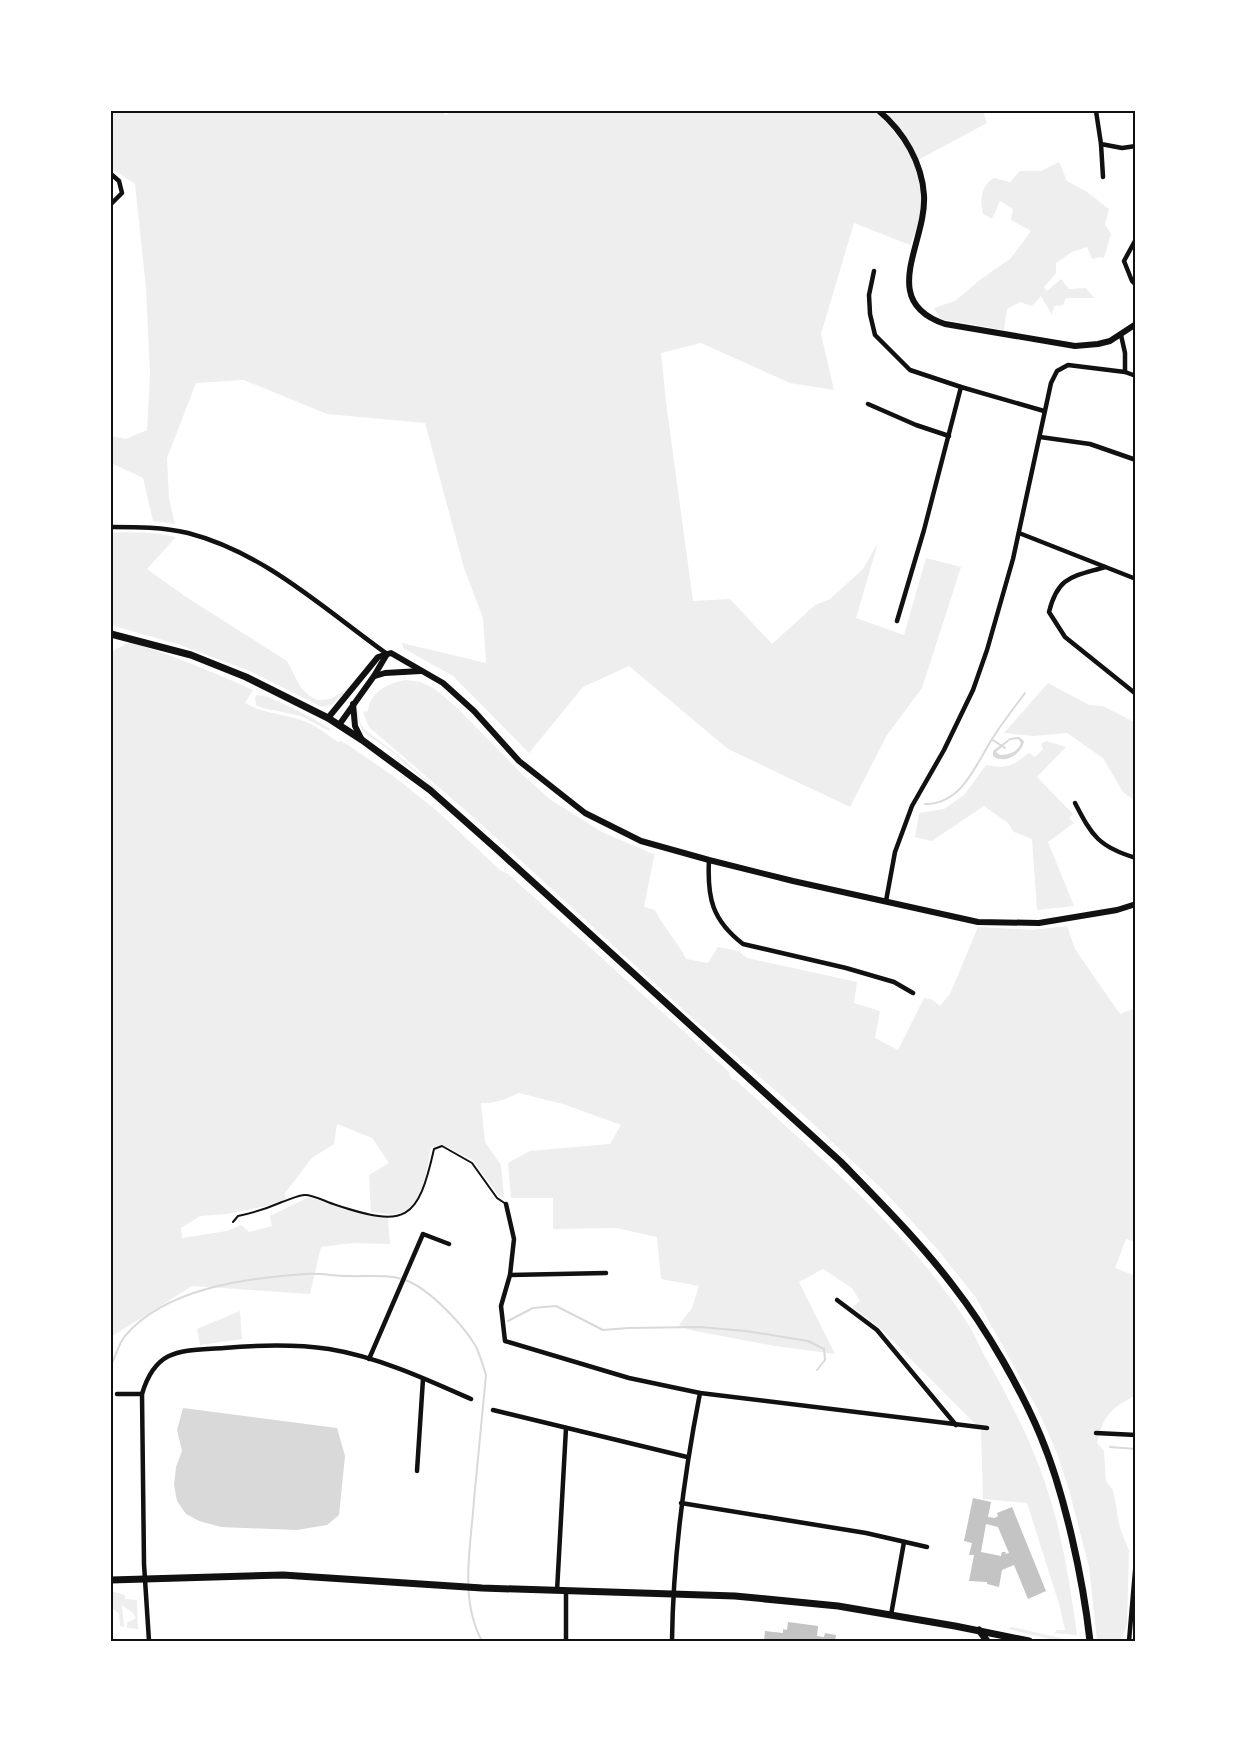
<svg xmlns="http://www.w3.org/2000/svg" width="1247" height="1752" viewBox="0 0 1247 1752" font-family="Rubik,sans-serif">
	<rect width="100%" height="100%" fill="#fff"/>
	<!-- green -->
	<g fill="#eee">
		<path d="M 111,111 L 442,111 L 446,115 L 452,111 L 874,111 C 903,138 925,168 923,209 C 922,220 914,234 910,245 L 854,223 L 821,334 L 834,390 L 790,383 L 701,343 L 661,353 L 666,402 L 693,601 L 730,599 L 772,644 L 815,605 L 830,599 L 863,569 L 878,543 L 856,618 L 904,635 L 926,558 L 961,567 L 922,688 L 887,735 L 850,807 L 728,749 L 629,666 L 583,687 L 529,753 L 453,676 L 403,648 L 402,643 L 486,663 L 483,618 L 464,568 L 425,423 L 327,414 L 244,380 L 196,383 L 167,458 L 169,498 L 175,524 L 153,521 L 143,478 L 111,463 L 111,436 L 126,439 L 147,430 L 150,375 L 146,288 L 135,184 L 111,168 Z"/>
		<path d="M 878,111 L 983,111 L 987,123 L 918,160 Z"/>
		<path d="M 1059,162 L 1067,181 L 1087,192 L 1109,209 L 1105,225 L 1111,234 L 1104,258 L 1100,257 L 1092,259 L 1087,247 L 1072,252 L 1056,263 L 1056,273 L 1044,287 L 1047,291 L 1061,279 L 1069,289 L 1086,288 L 1094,298 L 1066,298 L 1063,305 L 1054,306 L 1052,315 L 1041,296 L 1032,306 L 1020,302 L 1007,309 L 1004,330 L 941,319 L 934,308 L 955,301 L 981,279 L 1011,258 L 1031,231 L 1011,220 L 1013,209 L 1000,201 L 992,219 L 983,214 C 980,199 980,187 994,178 L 1010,182 L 1020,171 L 1041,171 Z"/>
		<path d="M 124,532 L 155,533 L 176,537 L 147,569 L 186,597 L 287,661 L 301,688 L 311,697 L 317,700 L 331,699 L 351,686 L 333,704 L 322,707 L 250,671 L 180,645 L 111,625 L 111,533 Z"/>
		<path d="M 130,642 C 178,657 223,676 268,697 C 290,707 310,716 330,729 L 329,731 L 301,716 L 263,708 L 256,705 L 255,697 L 257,695 L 266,697 L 253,690 L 245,703 C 264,714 281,713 301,720 C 314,724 326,734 338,742 L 341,741 L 348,745 L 392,775 L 436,810 L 500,870 L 508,874 L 729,1072 L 731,1079 L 737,1081 C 817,1156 909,1231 968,1324 C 974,1333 978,1343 983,1353 C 1014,1406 1042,1462 1057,1523 C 1066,1560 1072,1597 1077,1635 L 1054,1633 L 1057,1630 L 1065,1630 L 1060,1607 L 1027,1503 L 983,1499 L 981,1430 L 879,1327 L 852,1307 L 860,1301 L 852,1288 L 823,1269 L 799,1282 L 835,1354 L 775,1346 L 690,1330 L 679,1325 L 692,1308 L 699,1286 L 661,1279 L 657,1237 L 616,1228 L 553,1229 L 553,1198 L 511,1198 L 508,1163 L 530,1151 L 610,1144 L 621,1125 L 563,1104 L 519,1093 C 506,1099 495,1104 481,1103 L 485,1142 L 501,1165 L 504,1198 L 498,1195 L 473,1160 L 443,1145 L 431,1148 C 426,1170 424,1210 395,1214 C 388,1215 378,1212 371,1212 L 369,1175 L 389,1163 L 372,1138 L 337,1124 L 334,1144 L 312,1158 L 285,1193 L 286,1199 L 266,1206 L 227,1214 L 200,1216 L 181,1228 L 182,1238 L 227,1231 L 241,1225 L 249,1232 L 272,1226 L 270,1216 L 309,1197 L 342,1208 L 388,1218 L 390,1244 L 352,1243 L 321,1247 L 310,1294 L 192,1286 L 111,1337 L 111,652 Z"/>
		<path d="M 406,680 L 421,682 L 435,689 L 456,707 L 524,776 L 551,800 L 602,832 L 653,854 L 655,852 L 644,907 L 655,910 C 664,928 677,941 686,959 L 708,963 L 718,947 L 738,951 L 747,958 L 857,982 L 854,1003 L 880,1011 L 875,1038 L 898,1050 L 924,998 L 931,999 L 940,1006 L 950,994 L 978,927 L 1032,930 L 1067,926 L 1075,949 L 1120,1014 L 1136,1008 L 1136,1242 L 1126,1239 L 1115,1268 L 1136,1276 L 1136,1395 C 1110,1409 1104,1414 1097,1443 L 1104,1451 L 1106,1481 L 1113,1490 L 1120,1528 L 1129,1551 L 1127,1625 L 1121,1641 L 1097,1641 L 1089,1567 L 1069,1490 L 1057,1453 L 1038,1410 L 976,1298 L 938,1250 L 884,1191 L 810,1121 L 687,1013 L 480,823 L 369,727 L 363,712 L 368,711 C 370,691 389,683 406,680 Z"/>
		<path d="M 1048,683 L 1089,705 L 1103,706 L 1136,723 L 1136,802 L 1123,792 L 1103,758 L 1067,733 L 1034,736 L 1004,733 Z"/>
		<path d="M 357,707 L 360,722 L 364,729 L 393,751 L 437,789 L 436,790 L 392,752 L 362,731 L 357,714 Z"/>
		<path d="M 1046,741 L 1066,747 L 1037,777 L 1073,814 L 1069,818 L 1074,823 L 1048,842 L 1074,906 L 1037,910 L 1032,839 L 1014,832 L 1008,823 L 984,806 L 932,841 L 915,837 L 919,813 L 944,809 L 964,795 L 986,765 C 1009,769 1012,766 1029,753 L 1035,757 L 1043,749 L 1041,744 Z"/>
		<path d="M 240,1311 L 242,1339 L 200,1345 L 197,1329 Z"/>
		<path d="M 111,1591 L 125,1595 L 125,1599 L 137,1600 L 138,1629 L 127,1628 L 127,1623 L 136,1618 L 133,1613 L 122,1605 L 124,1627 L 120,1626 L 119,1614 L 111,1607 Z"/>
		<path d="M 1012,1627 L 1074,1641 L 1058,1641 L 1008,1629 Z"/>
	</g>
	<!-- water -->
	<g fill="#d9d9d9" fill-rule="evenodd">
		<path d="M 1019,737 L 1024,741 C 1022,754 1004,765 993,756 L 993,751 L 1010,738 ZM 1018,739 L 1021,743 C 1017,753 1009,754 1000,755 L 996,752 L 1010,740 Z"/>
		<path d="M 183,1408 L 337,1428 L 345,1456 L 339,1515 L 327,1525 L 297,1530 L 221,1527 L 199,1521 L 186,1514 L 177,1501 L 174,1485 L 176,1467 L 182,1451 L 177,1430 Z"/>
	</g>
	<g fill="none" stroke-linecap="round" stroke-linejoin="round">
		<!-- stream -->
		<g stroke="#d9d9d9" stroke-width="2">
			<path d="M 993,740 L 1005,748"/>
			<path d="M 925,804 C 962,804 975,766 992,739 C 1002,723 1014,708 1025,693"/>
			<path d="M 508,1321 L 533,1308 L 556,1306 L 603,1330 L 628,1328 L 700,1327 L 746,1331 L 808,1341 L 824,1349 L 825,1360 L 817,1370"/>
			<path d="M 111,1365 C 116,1356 118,1345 125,1336 C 165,1288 247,1278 306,1274 C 320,1273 334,1276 347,1276 C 369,1277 391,1273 410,1282 C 432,1292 463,1325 475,1345 C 480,1354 483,1366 486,1375 C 482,1417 478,1458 474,1500 C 471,1545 459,1600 482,1641"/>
			<path d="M 1110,1447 L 1136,1449"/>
		</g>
	</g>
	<!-- building -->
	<g fill="#c4c4c4" fill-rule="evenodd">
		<path d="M 973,1498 L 991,1502 L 988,1517 L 995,1518 L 998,1516 L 997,1513 L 1012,1507 L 1046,1591 L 1028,1599 L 1014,1565 L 1002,1570 L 999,1587 L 987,1584 L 987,1582 L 969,1581 L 974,1555 L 969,1555 L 972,1543 L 964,1541 ZM 986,1524 L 998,1527 L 1009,1553 L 1005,1554 L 1006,1552 L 1002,1552 L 1001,1556 L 981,1552 Z"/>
		<path d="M 788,1622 L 818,1626 L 817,1636 L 824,1637 L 825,1633 L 836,1635 L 835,1641 L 764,1641 L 765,1631 L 783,1633 L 783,1629 L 787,1630 Z"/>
	</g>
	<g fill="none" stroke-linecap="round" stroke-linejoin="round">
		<!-- service -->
		<path stroke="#111" stroke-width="2" d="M 233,1222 L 238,1216 C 253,1213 268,1208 282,1202 C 289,1200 298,1195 305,1195 C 314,1195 326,1202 336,1205 C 406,1228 418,1221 434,1149 L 442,1146 L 472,1163 L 497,1198 L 506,1204"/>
		<!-- minor -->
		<g stroke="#111" stroke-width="4.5">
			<path d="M 1096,111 L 1101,144 L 1122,148 L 1136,146"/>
			<path d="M 1101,144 L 1103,177"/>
			<path d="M 111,174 L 119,181 L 122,193 L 111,204"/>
			<path d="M 1136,239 L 1124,261 L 1132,281 L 1136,285"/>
			<path d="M 874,271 L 869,295 L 870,314 L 875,335 L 910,370 L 961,387 L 1044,411"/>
			<path d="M 1121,335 L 1125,353 L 1125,372"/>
			<path d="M 868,404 L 916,425 L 949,436"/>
			<path d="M 1040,437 L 1090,444 L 1136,460"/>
			<path d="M 111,527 C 137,527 163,527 188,533 C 265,553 324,609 387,654"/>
			<path d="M 1019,533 L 1136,579"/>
			<path d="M 1105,567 C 1072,577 1058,576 1049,612 L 1065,637 L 1136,694"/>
			<path d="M 897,621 L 924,530 L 961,387"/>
			<path d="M 1075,803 C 1092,836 1099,847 1136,858"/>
			<path d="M 709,860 C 707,898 712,920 743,944 L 846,968 L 894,982 L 913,993"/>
			<path d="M 886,901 L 895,852 L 912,806 L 944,750 L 973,690 L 987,650 L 1013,559 L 1051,383 L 1057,371 L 1068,365 L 1125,372 L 1136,376"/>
			<path d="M 506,1204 L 514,1239 L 510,1275 L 501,1306 L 505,1341 L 629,1378 L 700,1393 L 987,1428"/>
			<path d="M 510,1275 L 606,1273"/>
			<path d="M 837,1300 L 877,1330 L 956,1425"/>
			<path d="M 369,1359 L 423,1234 L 449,1244"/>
			<path d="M 117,1394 L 142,1394"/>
			<path d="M 493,1410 L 687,1457"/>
			<path d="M 1096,1433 L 1136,1435"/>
			<path d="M 417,1471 L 423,1379"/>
			<path d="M 681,1503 L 866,1533 L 927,1547"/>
			<path d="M 557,1591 L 566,1428"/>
			<path d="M 566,1591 L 566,1641"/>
			<path d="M 891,1615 L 904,1542"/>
			<path d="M 149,1641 L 144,1564 L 142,1394 C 156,1347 182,1351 224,1348 C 259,1345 294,1344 329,1349 C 378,1357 426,1379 471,1399"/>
			<path d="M 672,1641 C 673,1557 684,1475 700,1393"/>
			<path d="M 1129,1641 L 1136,1560"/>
		</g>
		<!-- tertiary -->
		<g stroke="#111" stroke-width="6">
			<path d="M 879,111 C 904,132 922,163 924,195 C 927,243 877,301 945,324 L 1075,346 L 1098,344 L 1110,341 L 1136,324"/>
			<path d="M 375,676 L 385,673 L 421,671"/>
			<path d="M 353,704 L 355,726 L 362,740"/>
			<path d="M 328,718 L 378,657 L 391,653 L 443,683 L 474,711 L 519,761 L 585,813 L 641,841 L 709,860 L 793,881 L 978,922 L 1039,923 L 1117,910 L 1136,904"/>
			<path d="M 339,725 L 374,676 L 387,654"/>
		</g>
		<!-- secondary -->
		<g stroke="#111" stroke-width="7">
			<path d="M 111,634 L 191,655 L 246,677 L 328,718 L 362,740 L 430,790 L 501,853 L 841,1162 C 880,1202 920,1242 954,1287 C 986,1328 1021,1389 1041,1437 C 1065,1495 1083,1579 1090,1641"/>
			<path d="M 111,1580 L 283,1575 L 482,1588 L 735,1596 L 838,1606 L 955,1626 L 1029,1641"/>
			<path d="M 979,1630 L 987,1641"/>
		</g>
	</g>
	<!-- border -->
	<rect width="1247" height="1752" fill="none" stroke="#ffffff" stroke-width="225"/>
	<rect x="112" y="112" width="1022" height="1528" fill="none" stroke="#111" stroke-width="2"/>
</svg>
